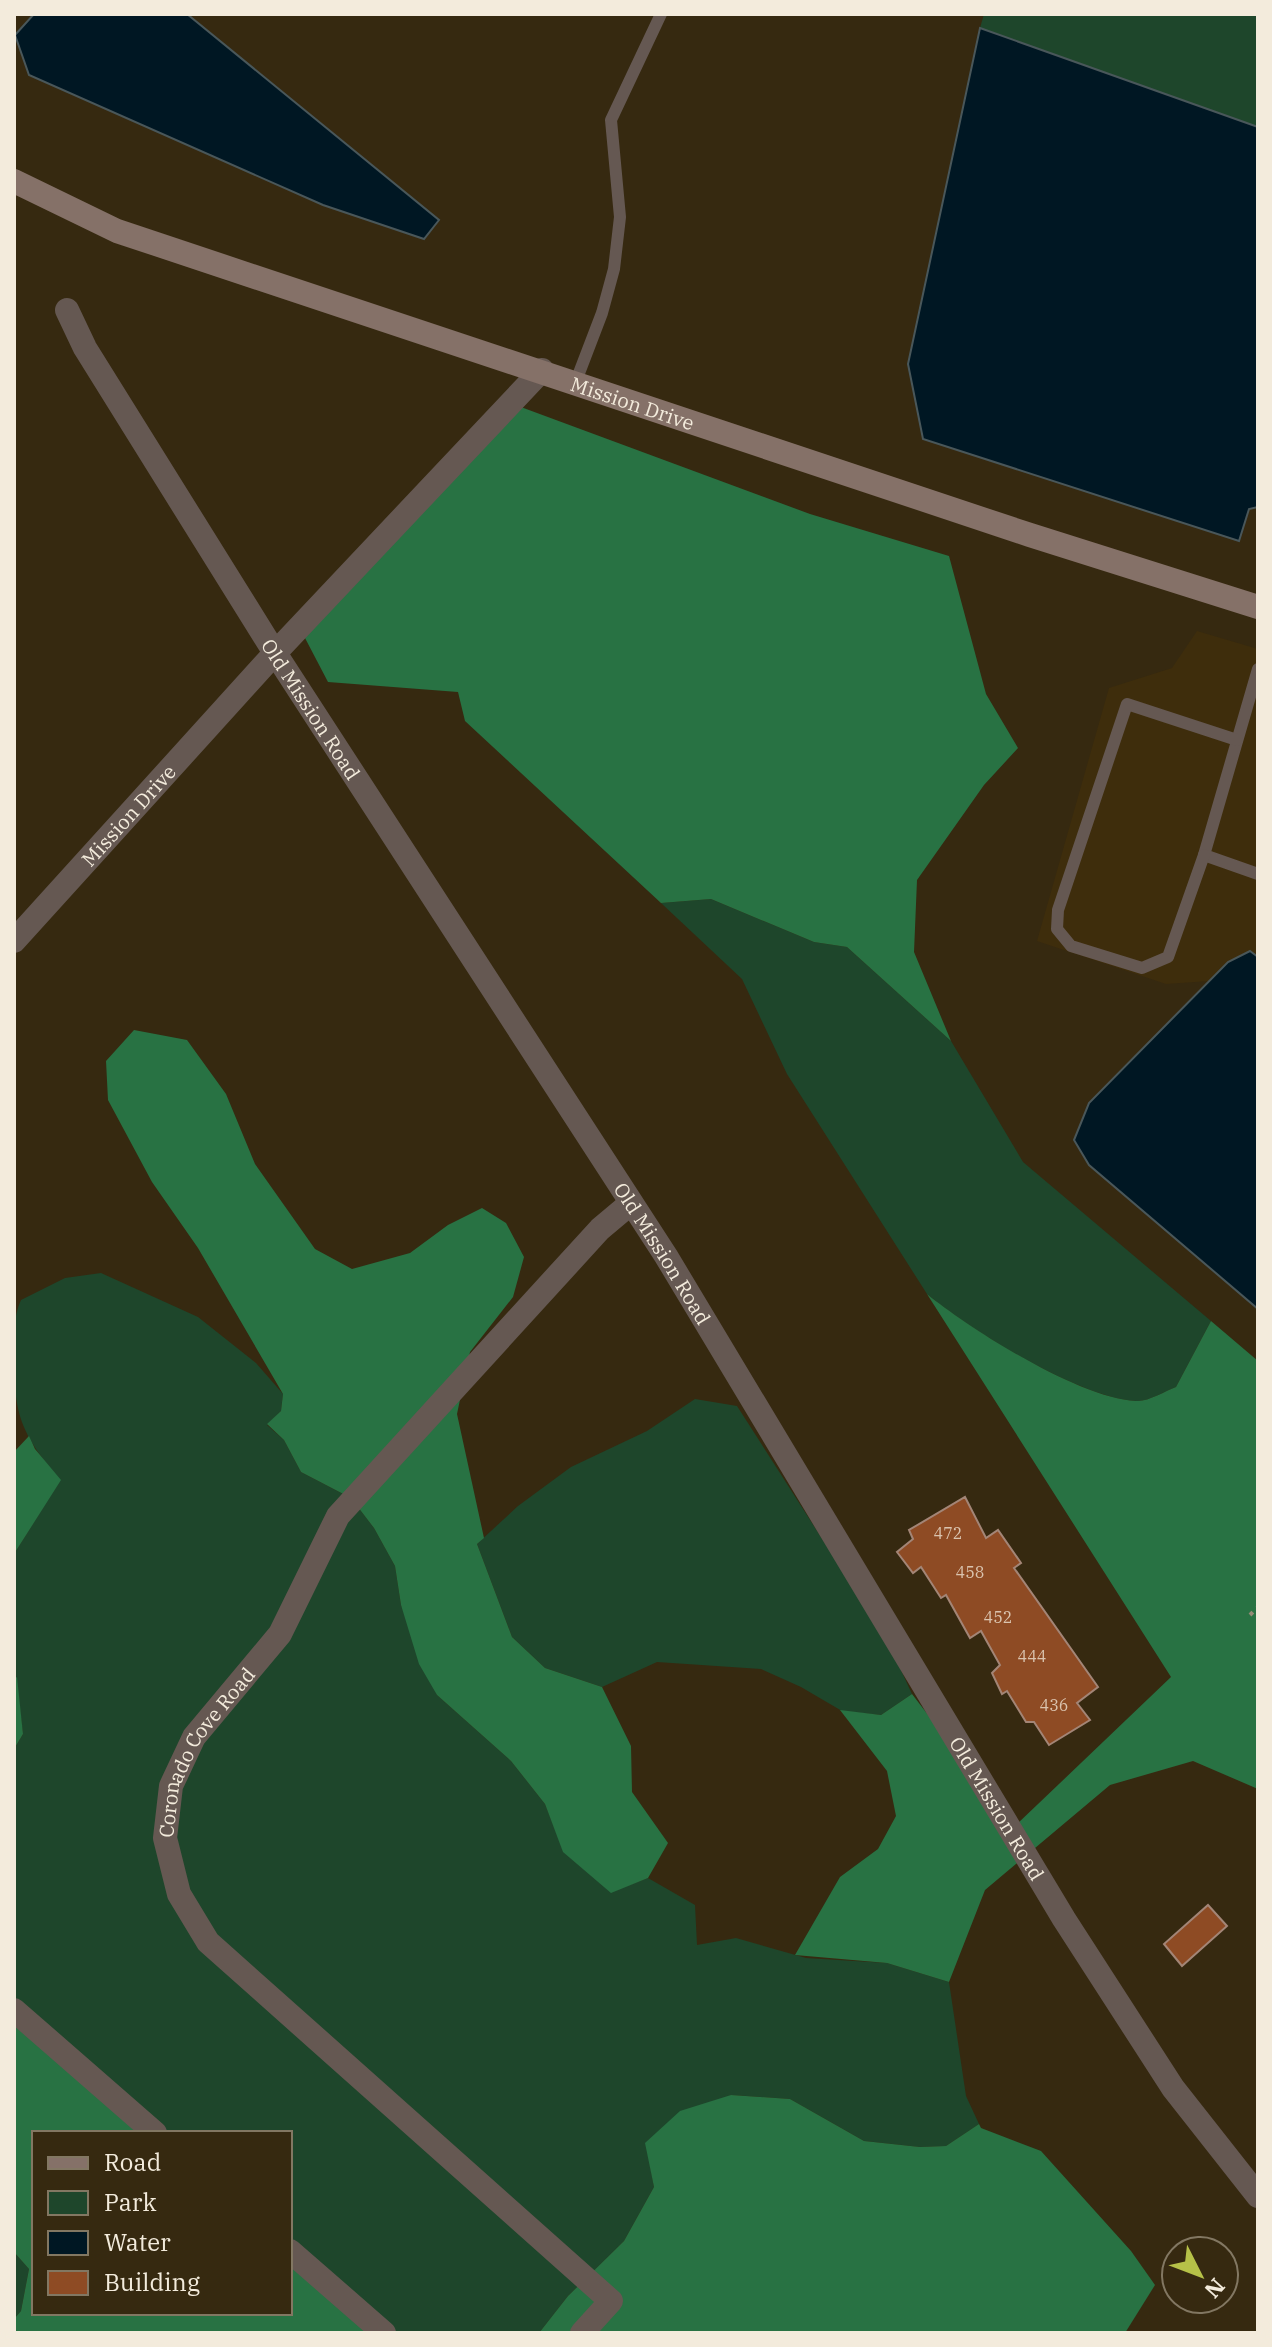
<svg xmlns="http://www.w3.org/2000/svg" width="1272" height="2347" viewBox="0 0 1272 2347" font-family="'IBM Plex Serif',serif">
	<rect width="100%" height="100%" fill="#362910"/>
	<!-- built -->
	<path fill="#3e2d0c" d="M 1197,631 L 1258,649 L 1258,957 L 1250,951 L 1228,962 L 1209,981 L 1166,984 L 1037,941 L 1109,688 L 1172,668 Z"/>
	<!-- green -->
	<g fill="#1e462b">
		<path d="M 984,14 L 1258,14 L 1258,127 L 980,28 Z"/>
		<path d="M 711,899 L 814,942 L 847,947 L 951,1041 L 1023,1162 L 1211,1321 L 1176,1387 C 1165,1391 1148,1402 1136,1401 C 1080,1398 970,1330 927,1294 L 787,1074 L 742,979 L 661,903 Z"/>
		<path d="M 101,1273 L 198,1317 L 256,1363 L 283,1394 L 281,1411 L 267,1425 L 284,1440 L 301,1472 L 351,1498 L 374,1528 L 395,1566 L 401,1605 L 437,1695 L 511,1761 L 545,1804 L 564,1852 L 611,1892 L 648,1878 L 695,1905 L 697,1945 L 736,1938 L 806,1958 L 887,1963 L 949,1982 L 966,2096 L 979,2124 L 946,2146 L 920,2147 L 864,2141 L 790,2099 L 731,2095 L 646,2143 L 654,2187 L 624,2241 L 568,2296 L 539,2333 L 390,2333 L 290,2248 L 290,2133 L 156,2133 L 14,2012 L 14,1749 L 23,1734 L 16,1677 L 14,1679 L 14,1554 L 60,1480 C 21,1433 14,1416 14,1355 C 14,1335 13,1318 21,1300 L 65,1278 Z"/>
		<path d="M 695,1399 L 737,1406 L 887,1640 L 912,1694 L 881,1715 L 842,1711 L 801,1687 L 761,1669 L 657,1662 L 602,1687 L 545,1668 L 512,1637 L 477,1544 L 518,1506 L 571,1467 L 647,1431 Z"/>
		<path d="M 14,2252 L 29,2269 L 21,2311 L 14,2319 Z"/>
	</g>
	<!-- forest -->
	<g fill="#287243">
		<path d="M 507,402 L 810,514 L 949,556 L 986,694 L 1018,748 L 984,785 L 917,880 L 914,952 L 951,1041 L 847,947 L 814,942 L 711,899 L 661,903 L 465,721 L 458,692 L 328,682 L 305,638 Z"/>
		<path d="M 134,1030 L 187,1040 L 226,1094 L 255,1164 L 315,1249 L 352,1269 L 410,1253 L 448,1225 L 482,1208 L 506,1223 L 524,1257 L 513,1297 L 470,1352 L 457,1414 L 484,1538 L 477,1544 L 512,1637 L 545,1668 L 602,1687 L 631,1746 L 632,1792 L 668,1843 L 648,1878 L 611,1893 L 563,1852 L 545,1804 L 511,1761 L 437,1695 L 419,1664 L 401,1605 L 395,1566 L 374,1528 L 351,1498 L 301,1472 L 284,1440 L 267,1424 L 281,1411 L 283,1394 L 198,1248 L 152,1182 L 108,1100 L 106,1061 Z"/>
		<path d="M 927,1294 C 970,1329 1080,1399 1136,1401 C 1148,1402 1165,1391 1176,1387 L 1211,1321 L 1258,1361 L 1258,1789 L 1193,1761 L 1110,1785 L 985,1890 L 949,1982 L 887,1963 L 795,1955 L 840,1877 L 878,1849 L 896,1816 L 887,1771 L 840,1710 L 881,1715 L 912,1694 L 1014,1827 L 1171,1677 Z"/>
		<path d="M 29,1436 L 35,1449 L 61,1480 L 14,1554 L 14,1452 Z"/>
		<path d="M 17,1677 L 23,1734 L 14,1749 L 14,1679 Z"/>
		<path d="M 14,2012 L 156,2133 L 34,2133 L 34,2313 L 290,2313 L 290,2248 L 390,2333 L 14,2333 L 14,2319 L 21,2311 L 29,2269 L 14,2252 Z"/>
		<path d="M 731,2095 L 790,2099 L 864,2141 L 920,2147 L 946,2146 L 979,2124 L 981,2128 L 1041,2151 L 1131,2251 L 1155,2285 L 1125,2333 L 539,2333 L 568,2296 L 624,2241 L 654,2187 L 645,2143 L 680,2111 Z"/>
	</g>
	<!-- water -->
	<g fill="#001723" stroke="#49575a" stroke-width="2">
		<path d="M 34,14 L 187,14 L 439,220 L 424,239 L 323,205 L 29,75 L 15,35 Z"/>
		<path d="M 980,28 L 1258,127 L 1258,507 L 1249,509 L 1239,541 L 923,439 L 908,364 Z"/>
		<path d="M 1250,951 L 1258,957 L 1258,1309 L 1089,1165 L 1074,1140 L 1089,1103 L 1228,962 Z"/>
	</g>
	<!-- building -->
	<g fill="#8e4b24" stroke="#a38576" stroke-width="2">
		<path d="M 965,1497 L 986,1538 L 998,1530 L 1021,1563 L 1014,1568 L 1098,1687 L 1077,1703 L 1090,1720 L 1049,1745 L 1034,1722 L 1026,1722 L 1007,1691 L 1002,1694 L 992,1673 L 1000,1665 L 981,1631 L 970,1638 L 946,1595 L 941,1598 L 921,1567 L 913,1573 L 897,1552 L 913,1539 L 909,1530 Z"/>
		<path d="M 1208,1905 L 1227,1926 L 1182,1966 L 1164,1944 Z"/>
	</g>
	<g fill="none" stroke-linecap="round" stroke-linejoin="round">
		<!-- path -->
		<path stroke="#948a76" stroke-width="4" stroke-dasharray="4 6" stroke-linecap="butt" d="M 1250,1615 L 1258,1607"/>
		<!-- lane -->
		<g stroke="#655852" stroke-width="12">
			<path d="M 576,381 L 602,313 L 614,269 L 620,217 L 611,120 L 661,14"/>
			<path d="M 1258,669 L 1204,855 L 1258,874"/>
			<path d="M 1204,855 L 1168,957 L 1142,968 L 1071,946 L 1057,929 L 1058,910 L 1127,704 L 1237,740"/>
		</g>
		<!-- street -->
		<g stroke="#655852" stroke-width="24">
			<path id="s1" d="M 67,310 L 85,348 L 275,653 L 666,1256 L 1064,1919 L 1173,2088 L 1258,2196"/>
			<path id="s2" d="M 14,941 L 275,653 L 542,370"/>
			<path d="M 14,2010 L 155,2133"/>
			<path d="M 290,2251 L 384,2333"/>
			<path id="s3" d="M 582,2333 L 611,2301 L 208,1942 L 179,1894 L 165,1838 L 171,1786 L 194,1737 L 280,1634 L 338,1516 L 600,1229 L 631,1203"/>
		</g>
		<!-- secondary -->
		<path stroke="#857168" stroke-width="24" id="s4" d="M 14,181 L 117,231 L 1030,535 L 1258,607"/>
	</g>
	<g text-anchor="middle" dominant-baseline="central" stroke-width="8" stroke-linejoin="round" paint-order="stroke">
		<!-- number labels -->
		<g font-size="16" fill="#dac3ae">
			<text x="948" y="1533">472</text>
			<text x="970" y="1572">458</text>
			<text x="998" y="1617">452</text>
			<text x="1032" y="1656">444</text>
			<text x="1054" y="1705">436</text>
		</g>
		<!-- street labels -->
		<g font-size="20" fill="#f3ebdc" stroke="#362910">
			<text stroke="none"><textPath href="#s4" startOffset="658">Mission Drive</textPath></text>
			<text stroke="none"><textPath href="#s1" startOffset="468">Old Mission Road</textPath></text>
			<text stroke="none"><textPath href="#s2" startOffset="170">Mission Drive</textPath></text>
			<text stroke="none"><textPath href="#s1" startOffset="1116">Old Mission Road</textPath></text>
			<text stroke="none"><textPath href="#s3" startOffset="794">Coronado Cove Road</textPath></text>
			<text stroke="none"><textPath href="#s1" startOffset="1764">Old Mission Road</textPath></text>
		</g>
	</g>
	<!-- border -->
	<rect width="1272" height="2347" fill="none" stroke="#f3ebdc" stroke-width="32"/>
	<!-- legend -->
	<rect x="32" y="2131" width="260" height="184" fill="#362910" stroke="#827762" stroke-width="2"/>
	<rect x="48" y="2157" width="40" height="12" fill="#857168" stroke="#827762" stroke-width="2"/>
	<text x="104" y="2171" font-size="24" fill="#f3ebdc">Road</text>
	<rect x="48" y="2191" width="40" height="24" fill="#1e462b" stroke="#827762" stroke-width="2"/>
	<text x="104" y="2211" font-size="24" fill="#f3ebdc">Park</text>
	<rect x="48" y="2231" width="40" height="24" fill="#001723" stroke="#827762" stroke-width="2"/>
	<text x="104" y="2251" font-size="24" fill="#f3ebdc">Water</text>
	<rect x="48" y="2271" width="40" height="24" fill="#8e4b24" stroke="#827762" stroke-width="2"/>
	<text x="104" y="2291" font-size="24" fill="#f3ebdc">Building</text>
	<!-- north arrow -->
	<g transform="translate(1200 2275) rotate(132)"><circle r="38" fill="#362910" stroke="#827762" stroke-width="2"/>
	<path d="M0-6L14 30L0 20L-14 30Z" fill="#b6c148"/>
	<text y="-12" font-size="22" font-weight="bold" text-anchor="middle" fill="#f3ebdc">N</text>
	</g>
</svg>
